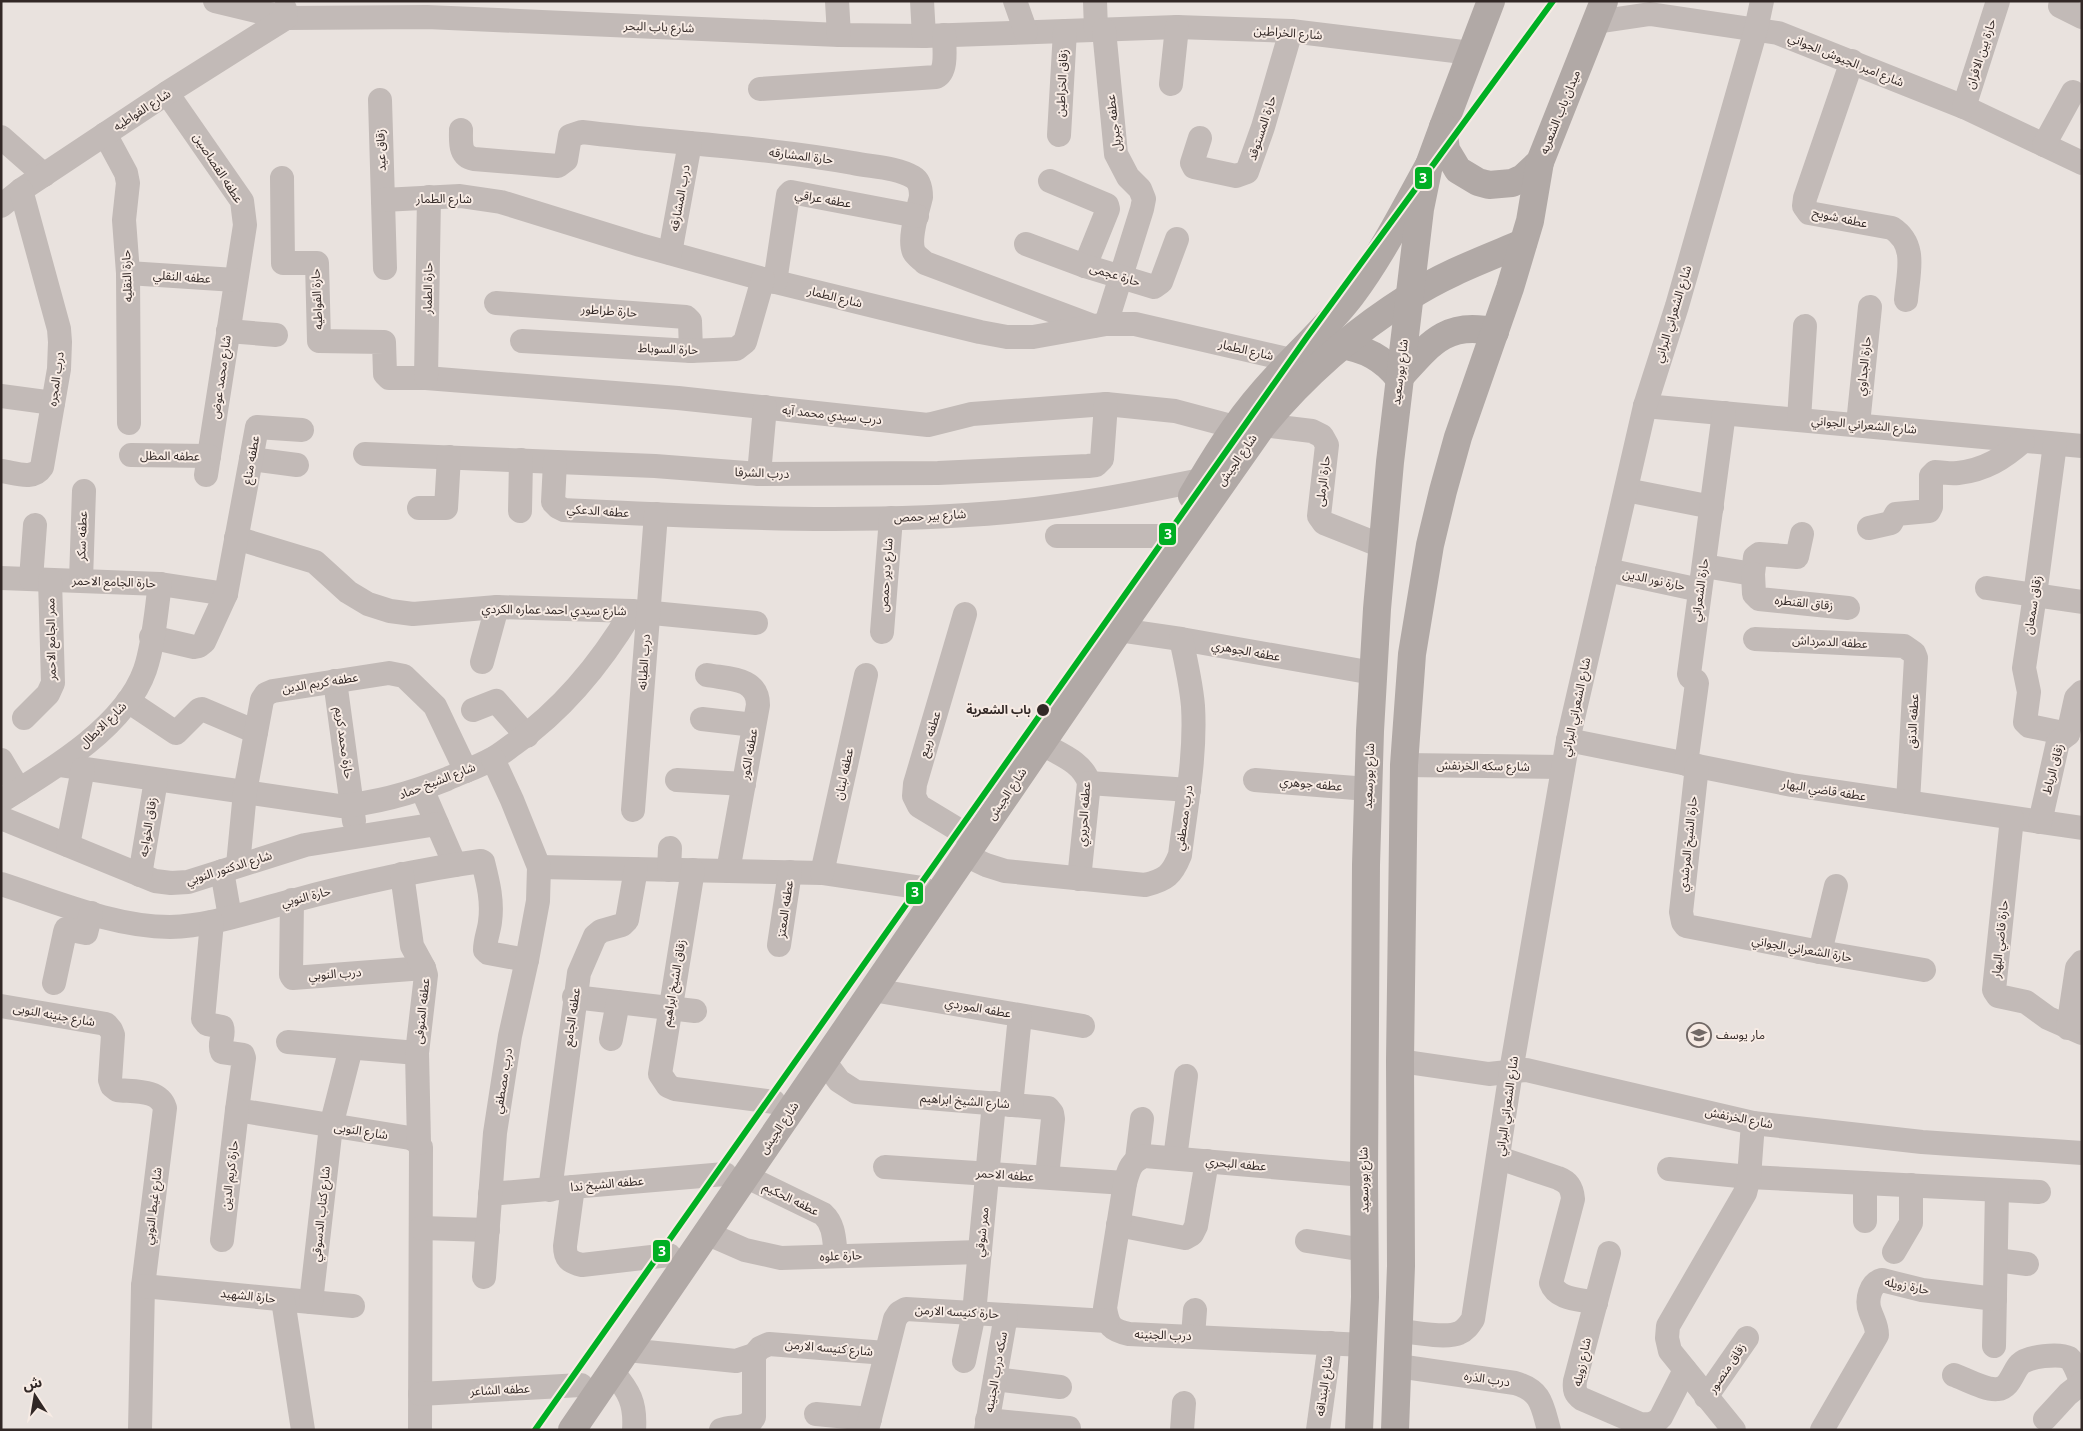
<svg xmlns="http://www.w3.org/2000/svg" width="2083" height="1431" font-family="'Open Sans','Noto Sans Arabic',sans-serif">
<rect width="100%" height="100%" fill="#e9e2de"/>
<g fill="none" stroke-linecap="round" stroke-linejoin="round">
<g stroke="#c2bab7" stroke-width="24">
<polyline points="215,1 286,18 427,17 839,35 924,36 1177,27 1291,31 1471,53"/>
<polyline points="837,1 839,35"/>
<polyline points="922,1 924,36"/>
<polyline points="1015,1 1026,32"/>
<polyline points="1095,1 1096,30"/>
<polyline points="2060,6 2082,17"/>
<polyline points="1596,22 1650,14 1778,33 1964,107 2082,163"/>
<polyline points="1104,30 1116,154 1128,177 1140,189 1144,199 1142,209 1106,324"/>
<path d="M1852,61L1805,198L1804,206L1809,213L1892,228C1918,245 1908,273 1906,300"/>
<polyline points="1171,84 1177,27"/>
<path d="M760,89L936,77C948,71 944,47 944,35"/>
<polyline points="167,93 242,201 245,225 206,475"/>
<polyline points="380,100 385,268"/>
<polyline points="1964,107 1998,1"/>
<path d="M461,130C461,142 459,156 474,159L558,166L566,160L570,136L582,132C672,143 764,147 853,163C872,167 896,167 913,177C920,181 921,189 921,197C918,210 908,239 914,252C916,256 921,259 925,263L1093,326"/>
<polyline points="105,134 126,173 128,183 124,220 128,273 129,423"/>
<polyline points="1059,135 1065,31"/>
<polyline points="1,137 44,175"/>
<polyline points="1200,138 1192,163 1194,167 1236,176 1247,172 1263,127 1291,31"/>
<polyline points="2044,145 2073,92"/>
<polyline points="282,178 283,263 317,263 319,341 384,342 385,374 389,378 426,378 678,398 928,425 972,414 1106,404 1175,411 1235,427"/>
<polyline points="1050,181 1107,205 1108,209 1085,266"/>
<polyline points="383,200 460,196 501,202 640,245 763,279 980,332 1007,337 1033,337 1106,324 1135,324 1291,360"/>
<polyline points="1,206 21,190 167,93 286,18 285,9"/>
<polyline points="1026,244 1085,266 1154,287 1161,282 1177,239"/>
<polyline points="670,253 690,143"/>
<polyline points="128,273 235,280"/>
<polyline points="775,282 788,195 791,192 917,216"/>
<polyline points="496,303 686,317 690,321 691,351"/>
<polyline points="228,331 276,335"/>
<polyline points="522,341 691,351 736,349 745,342 763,279"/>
<polyline points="426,378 429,197"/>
<polyline points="1,396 53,403"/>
<polyline points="1645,406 2082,446"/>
<polyline points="1799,419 1805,326"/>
<polyline points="1858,424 1870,307"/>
<polyline points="1263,425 1312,431 1322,436 1327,445 1319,516 1324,523 1382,546"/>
<polyline points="2055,444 2035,595 2024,668 2029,692 2025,722 2029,726 2068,734"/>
<polyline points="365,454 655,466 759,474 938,473 1088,466 1096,465 1102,459 1106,404"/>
<polyline points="131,455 209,456"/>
<polyline points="251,459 297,465"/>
<path d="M555,462L553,502L558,507L564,510C712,517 860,525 1007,512C1073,506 1137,493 1201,480"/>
<path d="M1,471C16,473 33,481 42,467L59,369L60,342L59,329L21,190"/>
<polyline points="759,474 765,407"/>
<polyline points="1626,490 1712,507"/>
<polyline points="419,508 446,508 449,457"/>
<polyline points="520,511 521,460"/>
<path d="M1869,528L1891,523L1896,514L1929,511L1931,507V476L1935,472C1942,472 1950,474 1958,473C1985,470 2004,458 2023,441"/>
<polyline points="1057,536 1165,536"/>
<polyline points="236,538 315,562 348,592 368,604 390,611 413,614 497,607 632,611 756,623"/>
<polyline points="1704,566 1753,574 1755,557 1759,554 1797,557 1802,534"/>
<polyline points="1607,570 1700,590"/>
<polyline points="1753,574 1754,594 1759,599 1848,608"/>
<polyline points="1,578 160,584 226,594"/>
<polyline points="31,579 35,525"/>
<polyline points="81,580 84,491"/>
<polyline points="1987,588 2082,602"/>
<polyline points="1119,630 1181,639 1373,673"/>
<polyline points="882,632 891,518"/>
<polyline points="151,637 194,647 199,646 204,642 226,594 257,427 302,430"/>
<polyline points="1755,639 1904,646 1914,653 1916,658 1908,802"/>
<polyline points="482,662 497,607"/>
<path d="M707,675C728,679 758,677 758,705L728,871"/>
<polyline points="335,681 354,821"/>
<polyline points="128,701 176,733 199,710 202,709 256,732"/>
<polyline points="473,710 496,701 527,736"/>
<polyline points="24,718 48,694 53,683 50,580"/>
<polyline points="702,719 754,725"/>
<polyline points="1568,740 1792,785 2082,828"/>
<path d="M1042,744C1059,754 1083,762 1089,783L1079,879"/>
<polyline points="1,760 19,790"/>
<polyline points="1686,764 1697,683 1696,681 1690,677 1689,674 1724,413"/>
<path d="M59,765L340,806C378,803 412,793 447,779C462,772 478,767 492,759C500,755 507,749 514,744C564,709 601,663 632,611"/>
<polyline points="1404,765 1563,767"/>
<polyline points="1697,766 1681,912 1683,922 1686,926 1820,952 1924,970"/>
<polyline points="677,780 744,784"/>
<polyline points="1255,780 1368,789"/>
<polyline points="1089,783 1189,790"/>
<polyline points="422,789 455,865"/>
<path d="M1,801C50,771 125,727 145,670C154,643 156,612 160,584"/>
<polyline points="633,810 656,514"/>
<polyline points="1,818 155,881 171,883 188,882 305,845 437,824"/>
<polyline points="2012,818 1994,990 1998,996 2026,1002 2048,1018 2082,1033"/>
<polyline points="2040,822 2058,742 2068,734 2076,698 2082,692"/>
<polyline points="962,832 919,806 914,796 915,784 965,614"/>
<polyline points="68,845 83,769"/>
<path d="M965,855L986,865L1005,871L1145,885C1166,880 1172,875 1180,855C1186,806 1196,756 1193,706C1191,683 1186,661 1181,639"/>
<polyline points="238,865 245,792 262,700 266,694 273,691 389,673 404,676 435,706 466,771"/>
<polyline points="539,867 822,873 923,888"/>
<polyline points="669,870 670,848"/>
<polyline points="693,870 660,1074 668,1086 675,1089 774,1102"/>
<polyline points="222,871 230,917"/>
<polyline points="822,873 866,675"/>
<polyline points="140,875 156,780"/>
<path d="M1,884C54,901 114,927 170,927C212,926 252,911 292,901C354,884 417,870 481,861L483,862C488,882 493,901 490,922C489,931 485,940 485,950L488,953L527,960"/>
<polyline points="292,900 291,975 293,978 424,968"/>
<path d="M212,922L203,1019L207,1024L222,1027C225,1035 218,1044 222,1052L243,1055L244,1058L237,1110L410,1138L415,1140L421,1147L420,1430"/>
<polyline points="779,945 790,872"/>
<polyline points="1820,952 1836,886"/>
<polyline points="54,983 65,932 66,929 86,933 91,913"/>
<polyline points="873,990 1083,1026"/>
<polyline points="574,997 695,1011"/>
<path d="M1,1006L106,1024L111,1030L113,1035L110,1080L112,1086L117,1090C134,1092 159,1089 165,1108L143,1286L140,1430"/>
<polyline points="2068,1028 2077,968 2082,962"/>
<polyline points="611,1039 618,1002"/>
<polyline points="288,1042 417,1053 426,975 424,968 412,946 402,874"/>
<polyline points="417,1053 419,1143"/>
<polyline points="824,1061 839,1081 856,1092 1048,1108 1052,1113 1053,1119 1047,1177"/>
<polyline points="1400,1061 1489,1074 1526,1070 1753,1123 1922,1142 2082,1153"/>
<polyline points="1011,1105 1020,1016"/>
<polyline points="1175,1158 1186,1076"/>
<path d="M1499,1158L1558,1178C1568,1182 1572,1187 1573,1199L1551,1283C1557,1300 1580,1299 1596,1303"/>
<polyline points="1137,1159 1142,1119"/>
<polyline points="885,1167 1125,1183"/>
<polyline points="1669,1169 1749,1177 2039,1192"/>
<path d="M745,1176L823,1214C835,1225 834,1241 836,1256"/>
<path d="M573,1187L565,1246C565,1258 569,1262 582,1265L669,1255"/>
<polyline points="550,1190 579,973 595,936 601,931 622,925 627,920 636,869"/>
<polyline points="490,1194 725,1174"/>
<polyline points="1865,1221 1865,1183"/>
<polyline points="1118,1225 1185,1238 1192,1234 1196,1226 1207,1161"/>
<polyline points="421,1228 488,1230"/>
<polyline points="706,1233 745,1250 781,1258 980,1252"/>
<polyline points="222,1240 237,1110"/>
<polyline points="1307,1241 1365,1250"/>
<polyline points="1894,1252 1911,1223 1911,1185"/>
<path d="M1609,1253L1575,1381C1574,1390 1575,1394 1582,1399L1640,1424C1650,1425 1655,1424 1661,1417L1685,1370"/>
<polyline points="1996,1260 2027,1264"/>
<polyline points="484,1277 495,1133 510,1036 527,960 538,901 539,867 512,800 493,759"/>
<polyline points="143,1286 353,1306"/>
<polyline points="283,1300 303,1430"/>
<polyline points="311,1302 331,1126 351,1048"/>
<path d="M1400,1331C1414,1332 1446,1339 1459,1333C1466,1330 1469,1325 1473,1319L1511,1071L1568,740L1645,406L1677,306L1756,29L1762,1"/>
<polyline points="1193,1336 1195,1310"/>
<path d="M1364,1345L1129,1334C1111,1330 1108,1326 1105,1308L1125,1183C1129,1169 1131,1161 1145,1156L1364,1175"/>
<polyline points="1994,1346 1997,1190"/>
<polyline points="627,1350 736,1361 754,1355 760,1348 769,1344 886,1353"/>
<polyline points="964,1361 974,1313 994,1103"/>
<path d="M1398,1366L1515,1383C1542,1391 1542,1405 1549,1430"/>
<path d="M612,1371C629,1391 636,1403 634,1430"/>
<path d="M1954,1375C1965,1379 1987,1391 1998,1389C2010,1388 2013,1371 2020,1364C2028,1356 2059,1353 2069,1358C2075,1363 2078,1375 2082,1382"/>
<polyline points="995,1379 1060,1387"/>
<polyline points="420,1394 581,1385"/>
<polyline points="1706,1397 1747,1338"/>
<polyline points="816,1414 870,1419"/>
<polyline points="2045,1419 2068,1394 2082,1383"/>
<polyline points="987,1420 1069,1428"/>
<path d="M721,1430C734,1425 746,1431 754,1417V1355"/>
<polyline points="867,1430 895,1319 899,1313 906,1309 1107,1321"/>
<polyline points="986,1430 1006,1315"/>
<polyline points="1182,1430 1184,1403"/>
<polyline points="1318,1430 1330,1343"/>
<polyline points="1734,1430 1670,1351 1667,1338 1668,1326 1745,1193 1749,1177 1753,1123"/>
<path d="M1822,1430L1877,1335C1877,1325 1873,1320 1870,1311C1866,1300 1870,1283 1882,1280L1922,1290L1995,1299"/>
</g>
<g stroke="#b1a9a6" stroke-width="28">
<polyline points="1491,1 1443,127 1446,150 1458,170 1478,182 1489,185 1512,183 1523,178 1540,162 1604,1"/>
<path d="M1340,345C1366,349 1383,358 1399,378C1429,345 1446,320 1495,332"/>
<path d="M1192,496C1213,460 1235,424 1263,392C1291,359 1324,331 1351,296C1381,256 1404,210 1429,165"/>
<path d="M572,1430L1119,630L1263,425C1306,373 1352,333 1409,297C1444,274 1485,259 1523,243"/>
<polyline points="1359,1430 1365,1297 1364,1175 1366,865 1370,731 1377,609 1390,462 1420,209 1429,165 1443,127"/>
<polyline points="1395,1430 1401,1266 1400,1061 1404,765 1412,654 1430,545 1443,491 1458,437 1510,288 1530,221 1540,162"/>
</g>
<defs>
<polyline id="metro-1" points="535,1430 1307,337 1553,1"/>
</defs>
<use href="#metro-1" stroke="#f7ebe4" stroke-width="10"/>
<use href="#metro-1" stroke="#00af23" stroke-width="6"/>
</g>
<defs>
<symbol id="school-ring" viewBox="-11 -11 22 22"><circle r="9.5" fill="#f7ebe4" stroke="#726966" stroke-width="1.5"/><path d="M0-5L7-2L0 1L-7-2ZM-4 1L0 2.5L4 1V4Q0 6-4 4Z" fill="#726966"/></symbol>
</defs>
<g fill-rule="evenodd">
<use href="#school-ring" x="1685" y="1021" width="28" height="28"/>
</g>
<circle fill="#322826" stroke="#f7ebe4" stroke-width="2" cx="1043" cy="710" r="7"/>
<g text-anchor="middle" stroke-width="4" stroke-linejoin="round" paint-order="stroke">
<g font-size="12" fill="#322826" stroke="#f7ebe4">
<text transform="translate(659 27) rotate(2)" y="4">شارع باب البحر</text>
<text transform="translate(1288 33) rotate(4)" y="4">شارع الخراطين</text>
<text transform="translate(1981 54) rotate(-72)" y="4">حارة بين الافران</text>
<text transform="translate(1846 60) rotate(22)" y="4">شارع امير الجيوش الجواني</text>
<text transform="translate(1062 83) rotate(-87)" y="4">زقاق الخراطين</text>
<text transform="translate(142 110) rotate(-33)" y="4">شارع الفواطيه</text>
<text transform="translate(1560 112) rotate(-68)" y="4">ميدان باب الشعريه</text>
<text transform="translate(1114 123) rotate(-97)" y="4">عطفه جبريل</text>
<text transform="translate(1262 128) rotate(-72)" y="4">حارة المستوقد</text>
<text transform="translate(381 150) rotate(-92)" y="4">زقاق عيد</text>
<text transform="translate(801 156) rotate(7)" y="4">حارة المشارقه</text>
<text transform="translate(218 168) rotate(57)" y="4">عطفه القصاصين</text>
<text transform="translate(680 198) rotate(-80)" y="4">درب المشارقه</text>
<text x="444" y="203">شارع الطمار</text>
<text transform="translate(823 199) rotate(10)" y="4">عطفه عراقي</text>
<text transform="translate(1840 218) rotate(12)" y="4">عطفه شويح</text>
<text transform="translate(1115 275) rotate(17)" y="4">حارة عجمى</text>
<text transform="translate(127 276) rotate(-92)" y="4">حارة النقليه</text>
<text transform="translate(182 277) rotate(4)" y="4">عطفه النقلي</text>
<text transform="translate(428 288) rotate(-89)" y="4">حارة الطمار</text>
<text transform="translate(835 297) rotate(14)" y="4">شارع الطمار</text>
<text transform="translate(317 299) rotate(-93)" y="4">حارة الفواطيه</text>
<text transform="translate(609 311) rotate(4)" y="4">حارة طراطور</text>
<text transform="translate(1673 314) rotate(-73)" y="4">شارع الشعراني البراني</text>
<text transform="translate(668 349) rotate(2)" y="4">حارة السوباط</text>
<text transform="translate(1246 350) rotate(13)" y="4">شارع الطمار</text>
<text transform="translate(1864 366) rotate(-84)" y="4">حارة الجداوي</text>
<text transform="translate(1400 372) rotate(-83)" y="4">شارع بورسعيد</text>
<text transform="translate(221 377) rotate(-82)" y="4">شارع محمد عوض</text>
<text transform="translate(56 379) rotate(-82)" y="4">درب المجره</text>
<text transform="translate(832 415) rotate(6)" y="4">درب سيدي محمد آيه</text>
<text transform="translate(1864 425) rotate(5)" y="4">شارع الشعراني الجواني</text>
<text transform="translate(170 456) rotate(1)" y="4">عطفه المظل</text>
<text transform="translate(251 460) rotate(-80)" y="4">عطفه مناع</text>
<text transform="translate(1237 460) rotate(-55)" y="4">شارع الجيش</text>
<text transform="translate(762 473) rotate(2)" y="4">درب الشرفا</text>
<text transform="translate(1323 481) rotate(-83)" y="4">حارة الرملى</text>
<text transform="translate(598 511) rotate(4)" y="4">عطفه الدعكي</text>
<text transform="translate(930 516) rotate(-3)" y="4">شارع بير حمص</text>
<text transform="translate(82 536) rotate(-88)" y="4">عطفه سكر</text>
<text transform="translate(886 575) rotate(-86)" y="4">شارع دير حمص</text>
<text transform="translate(1654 580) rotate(12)" y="4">حارة نور الدين</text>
<text transform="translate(114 582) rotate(2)" y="4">حارة الجامع الاحمر</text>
<text transform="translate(1700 590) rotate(-82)" y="4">حارة الشعراني</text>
<text transform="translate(1804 603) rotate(6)" y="4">زقاق القنطره</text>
<text transform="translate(2033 605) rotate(-81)" y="4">زقاق سمعان</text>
<text transform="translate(554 610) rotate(1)" y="4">شارع سيدي احمد عماره الكردي</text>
<text transform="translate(51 639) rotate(-91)" y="4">ممر الجامع الاحمر</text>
<text transform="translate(1830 642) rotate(3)" y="4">عطفه الدمرداش</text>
<text transform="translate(1246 651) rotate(10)" y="4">عطفه الجوهري</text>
<text transform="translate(644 662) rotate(-86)" y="4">درب الطبانه</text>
<text transform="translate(320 683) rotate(-9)" y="4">عطفه كريم الدين</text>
<text transform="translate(1576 707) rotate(-78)" y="4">شارع الشعراني البراني</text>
<text transform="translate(1913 721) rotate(-87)" y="4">عطفه الدنق</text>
<text transform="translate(103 725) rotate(-44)" y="4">شارع الابطال</text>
<text transform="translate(930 734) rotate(-73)" y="4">عطفه ربيع</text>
<text transform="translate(344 743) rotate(82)" y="4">حارة محمد كريم</text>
<text transform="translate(749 754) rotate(-80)" y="4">عطفه الكور</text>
<text transform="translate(1483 766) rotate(1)" y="4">شارع سكه الخرنفش</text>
<text transform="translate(2053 769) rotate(-75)" y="4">زقاق الرباط</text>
<text transform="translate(844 774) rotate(-78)" y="4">عطفه لبنان</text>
<text transform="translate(1369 776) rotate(-88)" y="4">شارع بورسعيد</text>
<text transform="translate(437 781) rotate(-21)" y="4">شارع الشيخ حماد</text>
<text transform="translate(1311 784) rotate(5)" y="4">عطفه جوهري</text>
<text transform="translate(1824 790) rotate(9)" y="4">عطفه قاضي البهار</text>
<text transform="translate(1007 794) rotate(-56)" y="4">شارع الجيش</text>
<text transform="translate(1084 814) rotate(-86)" y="4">عطفه الحريري</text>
<text transform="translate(1184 818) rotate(-82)" y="4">درب مصطفي</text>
<text transform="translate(148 827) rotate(-81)" y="4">زقاق الخواجه</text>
<text transform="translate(1688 844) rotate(-84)" y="4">حارة الشيخ المرشدي</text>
<text transform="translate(229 868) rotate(-17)" y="4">شارع الدكتور النوبي</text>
<text transform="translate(306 897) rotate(-14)" y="4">حارة النوبي</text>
<text transform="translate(785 909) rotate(-82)" y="4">عطفه المعتز</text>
<text transform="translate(2000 939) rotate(-84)" y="4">حارة قاضي البهار</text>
<text transform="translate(1802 949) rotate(10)" y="4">حارة الشعراني الجواني</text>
<text transform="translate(335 974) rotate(-4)" y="4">درب النوبي</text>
<text transform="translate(674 983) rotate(-80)" y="4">زقاق الشيخ ابراهيم</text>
<text transform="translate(978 1008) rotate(10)" y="4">عطفه الموردي</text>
<text transform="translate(422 1011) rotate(-84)" y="4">عطفه المنوفى</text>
<text transform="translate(54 1015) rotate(10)" y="4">شارع جنينه النوبى</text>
<text transform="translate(572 1017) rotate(-82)" y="4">عطفه الجامع</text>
<text transform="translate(503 1081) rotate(-81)" y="4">درب مصطفي</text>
<text transform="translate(965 1101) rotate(4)" y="4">شارع الشيخ ابراهيم</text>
<text transform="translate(1507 1106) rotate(-82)" y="4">شارع الشعراني البراني</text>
<text transform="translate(1739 1118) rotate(11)" y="4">شارع الخرنفش</text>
<text transform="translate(779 1128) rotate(-56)" y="4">شارع الجيش</text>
<text transform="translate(361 1131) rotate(9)" y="4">شارع النوبى</text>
<text transform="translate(1236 1164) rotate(5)" y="4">عطفه البحري</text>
<text transform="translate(230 1175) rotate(-83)" y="4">حارة كريم الدين</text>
<text transform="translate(1005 1175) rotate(4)" y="4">عطفه الاحمر</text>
<text transform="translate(1364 1180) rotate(-91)" y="4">شارع بورسعيد</text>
<text transform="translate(607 1184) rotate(-5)" y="4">عطفه الشيخ ندا</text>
<text transform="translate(791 1199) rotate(26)" y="4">عطفه الحكيم</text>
<text transform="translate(153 1206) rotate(-83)" y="4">شارع غيط النوبي</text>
<text transform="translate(321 1214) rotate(-84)" y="4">شارع كتاب الدسوقي</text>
<text transform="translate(982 1232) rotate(-84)" y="4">ممر شوقي</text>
<text transform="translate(841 1256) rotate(-2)" y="4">حارة علوه</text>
<text transform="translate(1907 1286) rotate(11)" y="4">حارة زويله</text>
<text transform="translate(248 1296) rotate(6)" y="4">حارة الشهيد</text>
<text transform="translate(957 1312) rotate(3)" y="4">حارة كنيسه الارمن</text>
<text transform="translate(1163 1335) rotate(2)" y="4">درب الجنينه</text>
<text transform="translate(829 1348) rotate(5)" y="4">شارع كنيسه الارمن</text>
<text transform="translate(1582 1362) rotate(-78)" y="4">شارع زويله</text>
<text transform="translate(1727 1368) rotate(-56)" y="4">زقاق منصور</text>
<text transform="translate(996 1372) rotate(-80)" y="4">سكه درب الجنينه</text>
<text transform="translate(1487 1379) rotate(8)" y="4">درب الذره</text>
<text transform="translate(1324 1386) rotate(-82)" y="4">شارع البنداقه</text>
<text transform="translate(500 1390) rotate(-3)" y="4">عطفه الشاعر</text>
</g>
<g font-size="12" font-weight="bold" fill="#322826" stroke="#f7ebe4" text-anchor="end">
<text x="1031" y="714">باب الشعرية</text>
</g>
<g font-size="12" fill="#322826" stroke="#f7ebe4" text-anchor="start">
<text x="1716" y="1039">مار يوسف</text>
</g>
</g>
<g stroke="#f7ebe4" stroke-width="2">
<rect x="1414" y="166" width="19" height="24" rx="5" fill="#00af23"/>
<rect x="1158" y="522" width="19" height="24" rx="5" fill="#00af23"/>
<rect x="905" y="881" width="19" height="24" rx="5" fill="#00af23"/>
<rect x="652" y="1239" width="19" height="24" rx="5" fill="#00af23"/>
</g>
<g font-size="14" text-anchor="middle" font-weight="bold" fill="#fff">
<text x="1423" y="183">3</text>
<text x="1168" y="539">3</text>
<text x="915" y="897">3</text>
<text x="662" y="1256">3</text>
</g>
<rect width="2083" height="1431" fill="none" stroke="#322826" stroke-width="5"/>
<g transform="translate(35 1396) rotate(348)" stroke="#f7ebe4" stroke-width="4" paint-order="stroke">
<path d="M0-4L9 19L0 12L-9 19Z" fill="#322826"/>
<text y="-8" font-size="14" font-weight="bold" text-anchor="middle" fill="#322826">ش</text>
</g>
</svg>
